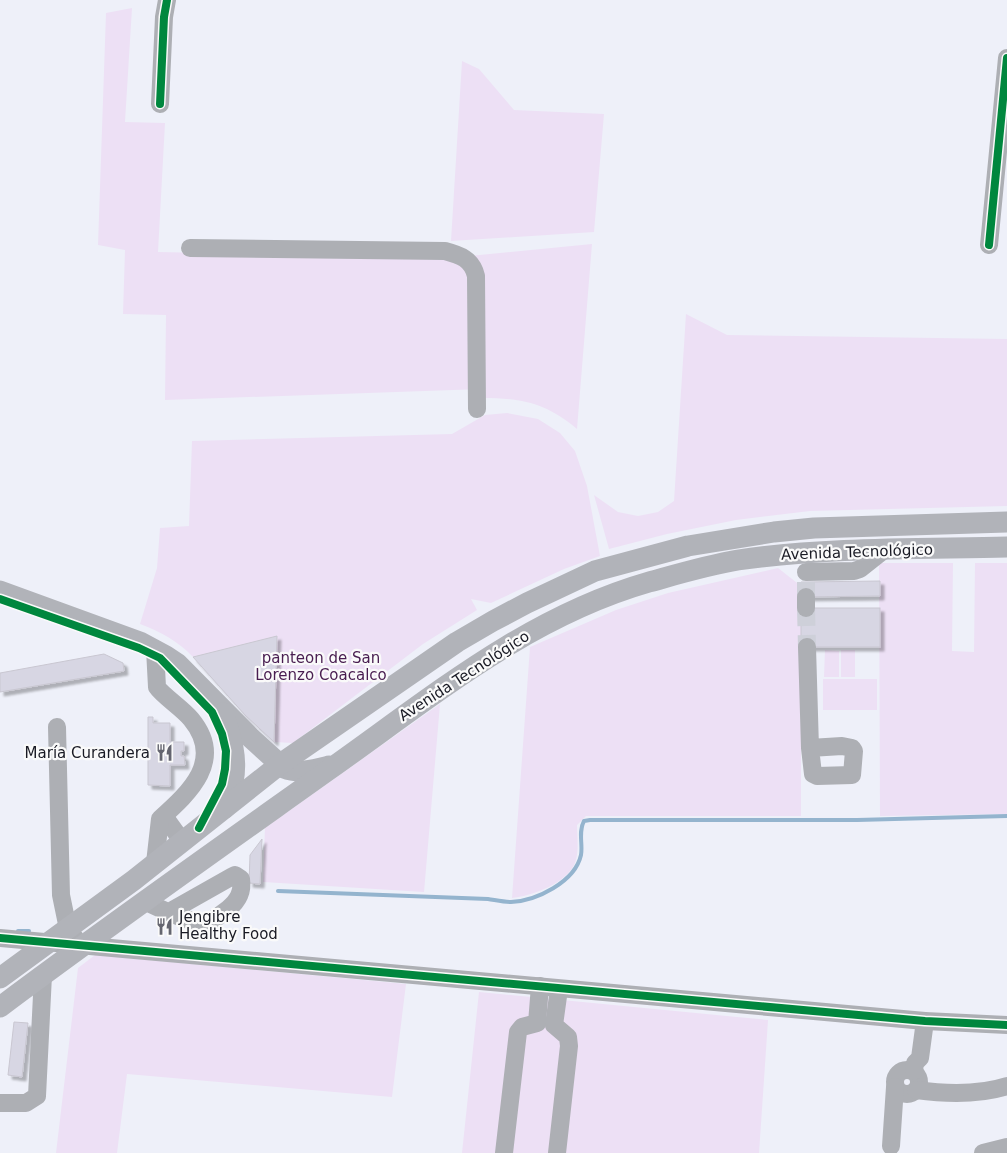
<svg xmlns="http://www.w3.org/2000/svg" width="1007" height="1153" font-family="'DejaVu Sans',sans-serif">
<defs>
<filter id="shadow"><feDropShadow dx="4" dy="4" stdDeviation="1" flood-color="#0004"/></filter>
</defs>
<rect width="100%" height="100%" fill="#eef0f9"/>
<g fill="#ede0f5">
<path d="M132,8L125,122L165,123L158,252L449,258L592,244L577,429C546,403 522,398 482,398V389L165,400L166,315L123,314L125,250L98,245L106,13Z"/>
<polygon points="462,61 479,69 514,110 604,114 594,232 451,241"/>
<polygon points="686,314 727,335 1007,339 1007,506 810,511 736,520 667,534 609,549 594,495 618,512 638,516 658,512 674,501"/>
<path d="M507,413L538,419L560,433L575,451L587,486L600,556L564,569L491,603L471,599L477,610L423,644L293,743L274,742L277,636L193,657C178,641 161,632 140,624L157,568L160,528L189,526L192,441L452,434L485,415Z"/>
<polygon points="879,563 953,563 952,651 974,652 975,563 1007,563 1007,814 880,816"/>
<path d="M778,568L801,586V816H586L577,825C577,838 580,855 573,867C562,885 531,896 512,898L530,647L616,610L668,593Z"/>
<polygon points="825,650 839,651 839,677 824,677"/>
<rect x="841" y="650" width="14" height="27"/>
<rect x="823" y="679" width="54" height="31"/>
<polygon points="440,704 424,892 263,882 265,828"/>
<polygon points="95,955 406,984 392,1097 127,1074 117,1153 56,1153 78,968"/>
<polygon points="479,992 768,1020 759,1153 462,1153"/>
</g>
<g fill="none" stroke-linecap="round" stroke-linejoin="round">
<g stroke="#94b4ce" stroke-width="4">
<path d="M278,891L488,899C495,900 503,902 511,902C536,901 575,882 581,855C583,844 578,832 584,821L590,820H857L1007,816"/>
<polyline points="18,931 29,931"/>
</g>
</g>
<g fill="#d7d6e3" stroke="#c9c7d1" filter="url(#shadow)">
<polygon points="880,581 880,596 801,597 801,582"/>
<rect x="801" y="608" width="79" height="39"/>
<polygon points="277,636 274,742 245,715 193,657"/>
<polygon points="104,654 123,663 124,671 0,692 0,673"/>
<polygon points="148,717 153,717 153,723 170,723 170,742 184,742 184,751 181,751 181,756 184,756 185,765 170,765 170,786 148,785"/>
<polygon points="262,839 260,884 249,883 250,855"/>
<polygon points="14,1022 28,1023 22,1077 8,1075"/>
</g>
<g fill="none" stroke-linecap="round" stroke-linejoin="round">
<g stroke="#ced0d9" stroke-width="18" stroke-dasharray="18 9" stroke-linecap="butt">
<polyline points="806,582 806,597"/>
<polyline points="806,608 807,647"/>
</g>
<g stroke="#adafb4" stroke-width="18">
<polyline points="160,104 164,17 167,0"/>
<polyline points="989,245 1007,58"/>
<path d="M190,248L445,251C460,255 472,259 476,276L477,409"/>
<polyline points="806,572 854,571 860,569 884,550"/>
<polyline points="806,597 806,608"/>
<polyline points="807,647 810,748 813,774 817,776 852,775 854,751 852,748 842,746 810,748"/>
<polyline points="57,727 61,895 68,929 75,938"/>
<polyline points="164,816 182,841"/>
<path d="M155,863L160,819C190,792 225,760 191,719C183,709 162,695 157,687L155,649"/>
<path d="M144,901C160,908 191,925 208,922C215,920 222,913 228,909C238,901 243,892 241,879L235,875L231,877L169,912"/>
<polyline points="0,938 925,1021 1007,1025"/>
<circle cx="907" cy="1082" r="12"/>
<polyline points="914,1071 915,1063 920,1058 925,1021"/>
<path d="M916,1090C946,1094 979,1095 1007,1086"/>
<polyline points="0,1103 26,1103 37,1096 43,975"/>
<polyline points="891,1146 895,1087"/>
<polyline points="504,1153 518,1032 522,1027 537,1023 540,986"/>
<polyline points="557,1153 569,1046 568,1037 554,1025 559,989"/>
<polyline points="983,1153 1007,1147"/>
</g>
<g stroke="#b1b3b9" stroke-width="21">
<path d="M0,591L140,642L166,656L178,664L251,738L284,768C299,774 313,770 329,766"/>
<path d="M223,713C231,735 238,759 233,782C231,791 227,800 225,808"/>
<polyline points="0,978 134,880 279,765 457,642 493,621 527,603 595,571 688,546 774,532 814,528 1007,522"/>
<path d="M0,1007C108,926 219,848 330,769C432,697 527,617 649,582C678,574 708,565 738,560C827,547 918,549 1007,547"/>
</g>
<defs>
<g id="cycleway">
<polyline points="160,104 164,17 167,0"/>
<polyline points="989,245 1007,58"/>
<polyline points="0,599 139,648 160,658 212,712 222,734 226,751 225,769 222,784 199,828"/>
<polyline points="0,938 925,1021 1007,1025"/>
</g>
</defs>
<use href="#cycleway" stroke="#fafafa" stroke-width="11"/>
<use href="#cycleway" stroke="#00873e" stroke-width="8"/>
</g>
<defs>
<symbol id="restaurant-bare" viewBox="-9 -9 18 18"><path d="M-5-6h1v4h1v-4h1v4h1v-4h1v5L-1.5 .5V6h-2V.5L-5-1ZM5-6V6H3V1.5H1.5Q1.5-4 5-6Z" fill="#64656f" stroke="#fafafa" stroke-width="2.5" paint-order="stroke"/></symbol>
</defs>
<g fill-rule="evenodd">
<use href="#restaurant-bare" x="152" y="740" width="25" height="25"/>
<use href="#restaurant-bare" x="152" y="914" width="25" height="25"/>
</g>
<g text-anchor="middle" stroke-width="4.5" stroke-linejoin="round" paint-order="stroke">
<g font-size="15" fill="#191a24" stroke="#fafafa">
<text transform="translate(857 552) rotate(-2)" y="5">Avenida Tecnológico</text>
<text transform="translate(464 676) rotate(-33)" y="5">Avenida Tecnológico</text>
</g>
<g font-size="15" fill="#481d50" stroke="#fafafa">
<text x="321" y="663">panteon de San<tspan x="321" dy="17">Lorenzo Coacalco</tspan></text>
</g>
<g font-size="15" fill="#191a24" stroke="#fafafa" text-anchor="end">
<text x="150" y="758">María Curandera</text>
<text x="179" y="922" text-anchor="start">Jengibre<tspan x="179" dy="17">Healthy Food</tspan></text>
</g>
</g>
</svg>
